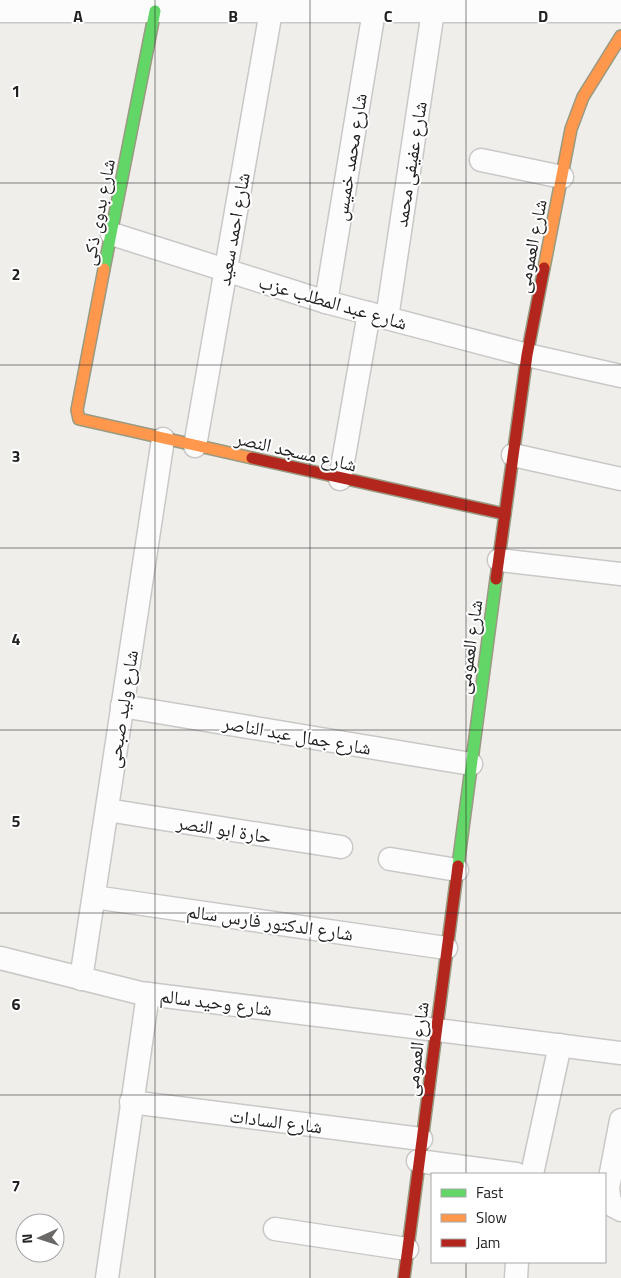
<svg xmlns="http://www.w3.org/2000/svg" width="621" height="1278" font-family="'Titillium Web','Noto Naskh Arabic',sans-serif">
<rect width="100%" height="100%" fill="#f0eeeb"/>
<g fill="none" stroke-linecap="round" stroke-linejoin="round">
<defs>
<g id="street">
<polyline points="0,11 621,11"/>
<polyline points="481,160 562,177"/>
<polyline points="112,234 326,302 527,355 621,376"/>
<polyline points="326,302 374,11"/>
<polyline points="387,318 433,11"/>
<polyline points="195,446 271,11"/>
<polyline points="513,455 621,479"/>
<polyline points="340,479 369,313"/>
<polyline points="499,560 621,574"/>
<polyline points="122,706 471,764"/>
<polyline points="107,810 341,847"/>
<polyline points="390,859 457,870"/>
<polyline points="94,897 446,948"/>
<polyline points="0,958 140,993 621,1053"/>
<polyline points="81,979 163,439"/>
<polyline points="131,1102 421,1139"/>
<polyline points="621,1120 608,1188 610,1204 621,1210"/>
<polyline points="418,1161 516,1174"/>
<polyline points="532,1174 560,1045"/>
<polyline points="275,1229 407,1249"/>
<polyline points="107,1278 148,994"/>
<polyline points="516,1278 517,1262"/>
</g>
<g id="fast">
<polyline points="104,269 155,11"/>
<polyline points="458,866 496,579"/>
</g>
<g id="slow">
<polyline points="544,268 571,129 583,97 621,36"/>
<polyline points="104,269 77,410 79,419 252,458"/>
</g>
<g id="jam">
<polyline points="252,458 505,514"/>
<polyline points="496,579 527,355 544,268"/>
<polyline points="404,1278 458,866"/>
</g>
</defs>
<use href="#street" stroke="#c9c8c7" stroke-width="25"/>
<use href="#fast" stroke="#999a82" stroke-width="14"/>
<use href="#slow" stroke="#999a82" stroke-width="14"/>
<use href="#jam" stroke="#999a82" stroke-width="14"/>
<use href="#street" stroke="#fdfcfc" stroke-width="22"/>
<use href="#fast" stroke="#63d668" stroke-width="11"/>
<use href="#slow" stroke="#ff974d" stroke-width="11"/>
<use href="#jam" stroke="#b3261e" stroke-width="11"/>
</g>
<path fill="none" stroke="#222" stroke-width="1" stroke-opacity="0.55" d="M155,0V1278M310,0V1278M466,0V1174M0,183H621M0,365H621M0,548H621M0,730H621M0,913H621M0,1095H621M466,1262V1278"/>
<g text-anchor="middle" stroke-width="4" stroke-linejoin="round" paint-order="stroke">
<g font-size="19" fill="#222" stroke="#fff">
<text transform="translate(350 157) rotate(-81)" y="7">شارع محمد خميس</text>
<text transform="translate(410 164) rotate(-81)" y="7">شارع عفيفى محمد</text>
<text transform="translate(98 212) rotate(-79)" y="7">شارع بدوى ذكى</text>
<text transform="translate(233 229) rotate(-80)" y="7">شارع احمد سعيد</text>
<text transform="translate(531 246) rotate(-79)" y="7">شارع العمومى</text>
<text transform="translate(333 302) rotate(16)" y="7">شارع عبد المطلب عزب</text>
<text transform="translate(296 451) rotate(13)" y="7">شارع مسجد النصر</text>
<text transform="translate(469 647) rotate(-82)" y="7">شارع العمومى</text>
<text transform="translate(122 709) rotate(-81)" y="7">شارع وليد صبحى</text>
<text transform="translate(297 735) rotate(10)" y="7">شارع جمال عبد الناصر</text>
<text transform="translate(224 829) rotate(9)" y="7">حارة ابو النصر</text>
<text transform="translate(270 922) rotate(8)" y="7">شارع الدكتور فارس سالم</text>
<text transform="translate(216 1002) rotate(7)" y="7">شارع وحيد سالم</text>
<text transform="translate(416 1049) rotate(-83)" y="7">شارع العمومى</text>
<text transform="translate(276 1121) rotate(7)" y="7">شارع السادات</text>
</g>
</g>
<g font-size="16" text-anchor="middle" font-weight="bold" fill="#222" stroke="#fff" stroke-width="4" stroke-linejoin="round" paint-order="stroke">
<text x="78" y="22">A</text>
<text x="233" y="22">B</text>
<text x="388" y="22">C</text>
<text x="543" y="22">D</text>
<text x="16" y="97">1</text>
<text x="16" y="280">2</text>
<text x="16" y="462">3</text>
<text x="16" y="645">4</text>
<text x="16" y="827">5</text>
<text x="16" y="1010">6</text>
<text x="16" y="1192">7</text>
</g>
<rect x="431" y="1173" width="175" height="90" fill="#ffffff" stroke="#a7a7a7"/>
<rect x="441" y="1189" width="25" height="8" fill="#63d668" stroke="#a7a7a7"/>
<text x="476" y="1198" font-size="15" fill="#222222">Fast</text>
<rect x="441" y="1214" width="25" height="8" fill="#ff974d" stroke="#a7a7a7"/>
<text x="476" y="1223" font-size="15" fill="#222222">Slow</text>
<rect x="441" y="1239" width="25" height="8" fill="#b3261e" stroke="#a7a7a7"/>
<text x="476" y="1248" font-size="15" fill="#222222">Jam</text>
<g transform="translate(40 1238) rotate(267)"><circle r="24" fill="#ffffff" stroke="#a7a7a7"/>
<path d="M0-4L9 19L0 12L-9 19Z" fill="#6a6968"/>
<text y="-8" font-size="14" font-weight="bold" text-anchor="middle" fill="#222222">N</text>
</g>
</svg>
